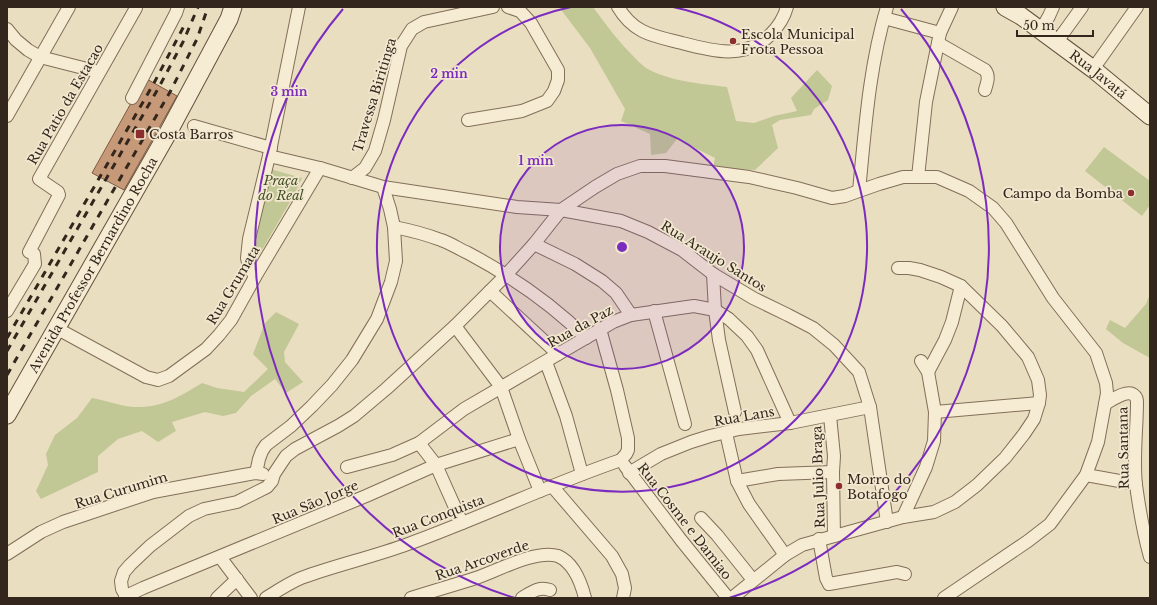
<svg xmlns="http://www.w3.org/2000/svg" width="1157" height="605" font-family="'Libre Baskerville',serif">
<rect width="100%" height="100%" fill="#eadec0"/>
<g fill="#c1c795">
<path d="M559,7H593C606,25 619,42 634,57C638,61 642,65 646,68C668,81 702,84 727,87L736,121L754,123L774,116L797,111L791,98L817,70L832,86L828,100L814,109L811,115L780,120L772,125L778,148L755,170L713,168L715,158L677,139L666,153L651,155L650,134L621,121L625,109L590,48Z"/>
<polygon points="1104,147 1150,181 1150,205 1142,216 1085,171"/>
<polygon points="270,169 302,178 294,195 259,255 254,252"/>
<polygon points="1150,294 1150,358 1123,343 1106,329 1110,320 1125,328 1146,304"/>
<path d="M276,312L299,324L284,352L285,362L303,382L286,393L275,379L251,396L236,413L223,416L205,412L172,422L176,431L158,442L142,431L118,439L98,456V472L41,499L36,491L48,465L46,454L55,435L77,418L92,398C104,400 124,407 135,407C162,408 181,396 202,383L217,388L244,392L268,369L253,354L265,323Z"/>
</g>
<polygon fill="#c69979" stroke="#7f5a41" points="145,78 177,96 124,190 92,173"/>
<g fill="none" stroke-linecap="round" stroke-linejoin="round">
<defs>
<g id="street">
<path d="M618,7C634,34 654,36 682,43C712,51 745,60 770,35C778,27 784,18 787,7"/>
<polyline points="884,18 940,33"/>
<polyline points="7,29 16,40 28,50 40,57 99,72"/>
<polyline points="1041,30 1049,16 1053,7"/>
<path d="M938,43L985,70C990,76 987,83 985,90"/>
<polyline points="1056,43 1082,7"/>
<polyline points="1093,69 1137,7"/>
<polyline points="132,98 176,13 178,7"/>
<polyline points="7,116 69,7"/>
<polyline points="468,120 522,111 547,101 554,91 558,80 558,70 531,23 520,11 508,7"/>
<polyline points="194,126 271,148"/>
<polyline points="269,156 320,168 383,187 517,207 561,210 621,221 648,232 682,250 713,274 753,298 788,315 813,328 834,345 859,372 870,407 887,522"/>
<polyline points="918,177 926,102 940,33 952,7"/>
<polyline points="352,178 365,168 375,151 384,120 401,46 412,29 424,22 493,7"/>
<path d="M859,191C865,130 869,67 887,7"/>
<path d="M394,227C409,230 425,234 441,240C450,243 459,249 468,253C511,276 552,304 586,338"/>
<polyline points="534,244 575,264 602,281 616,293 631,315"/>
<polyline points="713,274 715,310 719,340 735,412"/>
<polyline points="255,277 249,266 247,258 249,239 269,156 299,7"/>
<polyline points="490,291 558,354"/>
<polyline points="7,311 35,264 34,254 29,252 59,195 58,192 39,179 136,8"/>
<polyline points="654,311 685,424"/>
<polyline points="455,326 501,387 519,439 540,491"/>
<polyline points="56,328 146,377 158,380 169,376 206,349 219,335 231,320 255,277 320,168"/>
<polyline points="600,329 617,390 628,438 628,450 626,454 621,460"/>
<polyline points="546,362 566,416 582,474"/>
<polyline points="928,372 945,340 952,322 961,286"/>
<path d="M1105,404C1112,400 1128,388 1135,396C1136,397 1137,400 1137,402C1137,429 1133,457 1136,485C1139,507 1144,535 1150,557"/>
<polyline points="935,412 1039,403"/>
<polyline points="830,416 834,456 833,472 834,536"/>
<polyline points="726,433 737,481 749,504 785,555"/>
<polyline points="419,443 436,465 462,523"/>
<polyline points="625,466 681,540 728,598"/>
<polyline points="347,467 392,455 419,443 464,409 613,322 631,315 694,306 715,310 729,319 747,336 757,350 790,423"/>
<polyline points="256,473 259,459 262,451 266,445 291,426 312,406 332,385 352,360 377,319 391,282 396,261 394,227 390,209 383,187"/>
<polyline points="629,473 661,454 691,442 710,436 739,429 790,423 870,407"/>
<polyline points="1086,475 1136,484"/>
<polyline points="737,481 778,474 833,472"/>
<polyline points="552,486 612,556 622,574 625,588 623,598"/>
<polyline points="903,517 926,467 934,441 935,412 928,372 921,361"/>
<polyline points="701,518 717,535 753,580"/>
<polyline points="819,539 826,578 829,584 897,572 905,574"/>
<polyline points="7,554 41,532 63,522 153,492 244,475 256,473 263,474"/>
<polyline points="220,557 251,598"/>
<polyline points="126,596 122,589 121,581 124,572 130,565 150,546 189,516 204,509 237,502 267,487 272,481 274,474 286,456 295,449 338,426 354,416 386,389 455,326 506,275 534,244 561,210 595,187 617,174 640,166 665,166 749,177 797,188 832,198 845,196 859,191 879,184 903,177 937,177 969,191 993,208 1006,223 1053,298 1096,353 1106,383 1107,393 1098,442 1086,475 1050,524 1028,541 944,598"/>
<polyline points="125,598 126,596 143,588 366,496 436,465 519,439"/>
<polyline points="217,598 237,579"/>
<path d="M266,598C277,591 289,583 301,578C336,565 373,557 408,544C480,518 548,485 621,460"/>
<path d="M411,598C433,591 454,585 476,578C497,571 536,549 558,556C574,563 581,582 585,598"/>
<path d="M522,598C532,592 539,586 550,590"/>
<polyline points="732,598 785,555 802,545 903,517 934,512 955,502 977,485 1005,458 1024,434 1034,419 1039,403 1040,395 1038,380 1028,357 1002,326 961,286 941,277 920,270 909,268 898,268"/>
</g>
<g id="secondary">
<path id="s1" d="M1005,7L1021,16L1093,69L1150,116"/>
<path id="s2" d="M7,415L169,131L229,19L233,7"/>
</g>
</defs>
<use href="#street" stroke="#826f59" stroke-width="14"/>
<use href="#secondary" stroke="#64503d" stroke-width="19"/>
<use href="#street" stroke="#f6ebd3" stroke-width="12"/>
<use href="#secondary" stroke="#f6ebd3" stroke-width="17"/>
<g stroke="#33271d" stroke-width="3" stroke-dasharray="7 7" stroke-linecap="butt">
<polyline points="7,338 154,83 184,26"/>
<polyline points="7,351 159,87 183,42 198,7"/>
<polyline points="7,375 170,92 197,39 208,7"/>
</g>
</g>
<circle cx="622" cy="247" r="122" fill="#7b2cbf" fill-opacity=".12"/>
<g fill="none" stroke="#7b2cbf" stroke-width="2">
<circle cx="622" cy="247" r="122"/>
<path d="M673 7A245 245 0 1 1 571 7"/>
<path d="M515 598A367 367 0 0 1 343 9M901 9A367 367 0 0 1 729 598"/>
</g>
<g fill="#8d2e2e" stroke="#f2e8cf" stroke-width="1.5">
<circle cx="733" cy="41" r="4"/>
<rect x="135" y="129" width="10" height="10" rx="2"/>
<circle cx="1131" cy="193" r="4"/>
<circle cx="839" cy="486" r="4"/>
</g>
<g text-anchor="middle" stroke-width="3.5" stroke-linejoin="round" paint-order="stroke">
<g font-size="13" fill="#33271d" stroke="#f2e8cf" text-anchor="start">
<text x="741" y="39">Escola Municipal<tspan x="741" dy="15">Frota Pessoa</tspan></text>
<text x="149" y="139">Costa Barros</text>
<text x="1123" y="198" text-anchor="end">Campo da Bomba</text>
<text x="847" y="484">Morro do<tspan x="847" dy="15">Botafogo</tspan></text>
</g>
<g font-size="13" fill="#33271d" stroke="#f2e8cf">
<text dy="5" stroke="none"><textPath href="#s1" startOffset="115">Rua Javatá</textPath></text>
<text transform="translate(374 95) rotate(-73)" y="5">Travessa Biritinga</text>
<text transform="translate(65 104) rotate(-60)" y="5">Rua Patio da Estacao</text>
<text transform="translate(714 256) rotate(32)" y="5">Rua Araujo Santos</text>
<text dy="5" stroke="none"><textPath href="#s2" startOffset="173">Avenida Professor Bernardino Rocha</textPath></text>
<text transform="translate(233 285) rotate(-59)" y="5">Rua Grumata</text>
<text transform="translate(580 326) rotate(-29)" y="5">Rua da Paz</text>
<text transform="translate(744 416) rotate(-10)" y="5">Rua Lans</text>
<text transform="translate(1123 448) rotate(-91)" y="5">Rua Santana</text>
<text transform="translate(818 477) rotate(-92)" y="5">Rua Julio Braga</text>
<text transform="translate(121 490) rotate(-17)" y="5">Rua Curumim</text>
<text transform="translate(315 502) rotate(-23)" y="5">Rua São Jorge</text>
<text transform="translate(438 516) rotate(-21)" y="5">Rua Conquista</text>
<text transform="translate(685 521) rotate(52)" y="5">Rua Cosme e Damiao</text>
<text transform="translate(482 560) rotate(-19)" y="5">Rua Arcoverde</text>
</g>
<g font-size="13" font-style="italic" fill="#434e25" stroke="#f2e8cf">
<text x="281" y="185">Praça<tspan x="281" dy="15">do Real</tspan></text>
</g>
</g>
<circle cx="622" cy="247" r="6" fill="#7b2cbf" stroke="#f2e8cf" stroke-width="2"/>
<g font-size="12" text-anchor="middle" font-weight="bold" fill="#7b2cbf" stroke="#f2e8cf" stroke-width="3.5" stroke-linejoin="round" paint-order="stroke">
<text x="449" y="78">2 min</text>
<text x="289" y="96">3 min</text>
<text x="536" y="165">1 min</text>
</g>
<rect width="1157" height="605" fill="none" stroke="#33271d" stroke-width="16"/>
<path d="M1017 30v6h76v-6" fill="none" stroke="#33271d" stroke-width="2"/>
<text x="1023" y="30" font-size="12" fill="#33271d" stroke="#f2e8cf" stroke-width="3" paint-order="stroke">50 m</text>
</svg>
